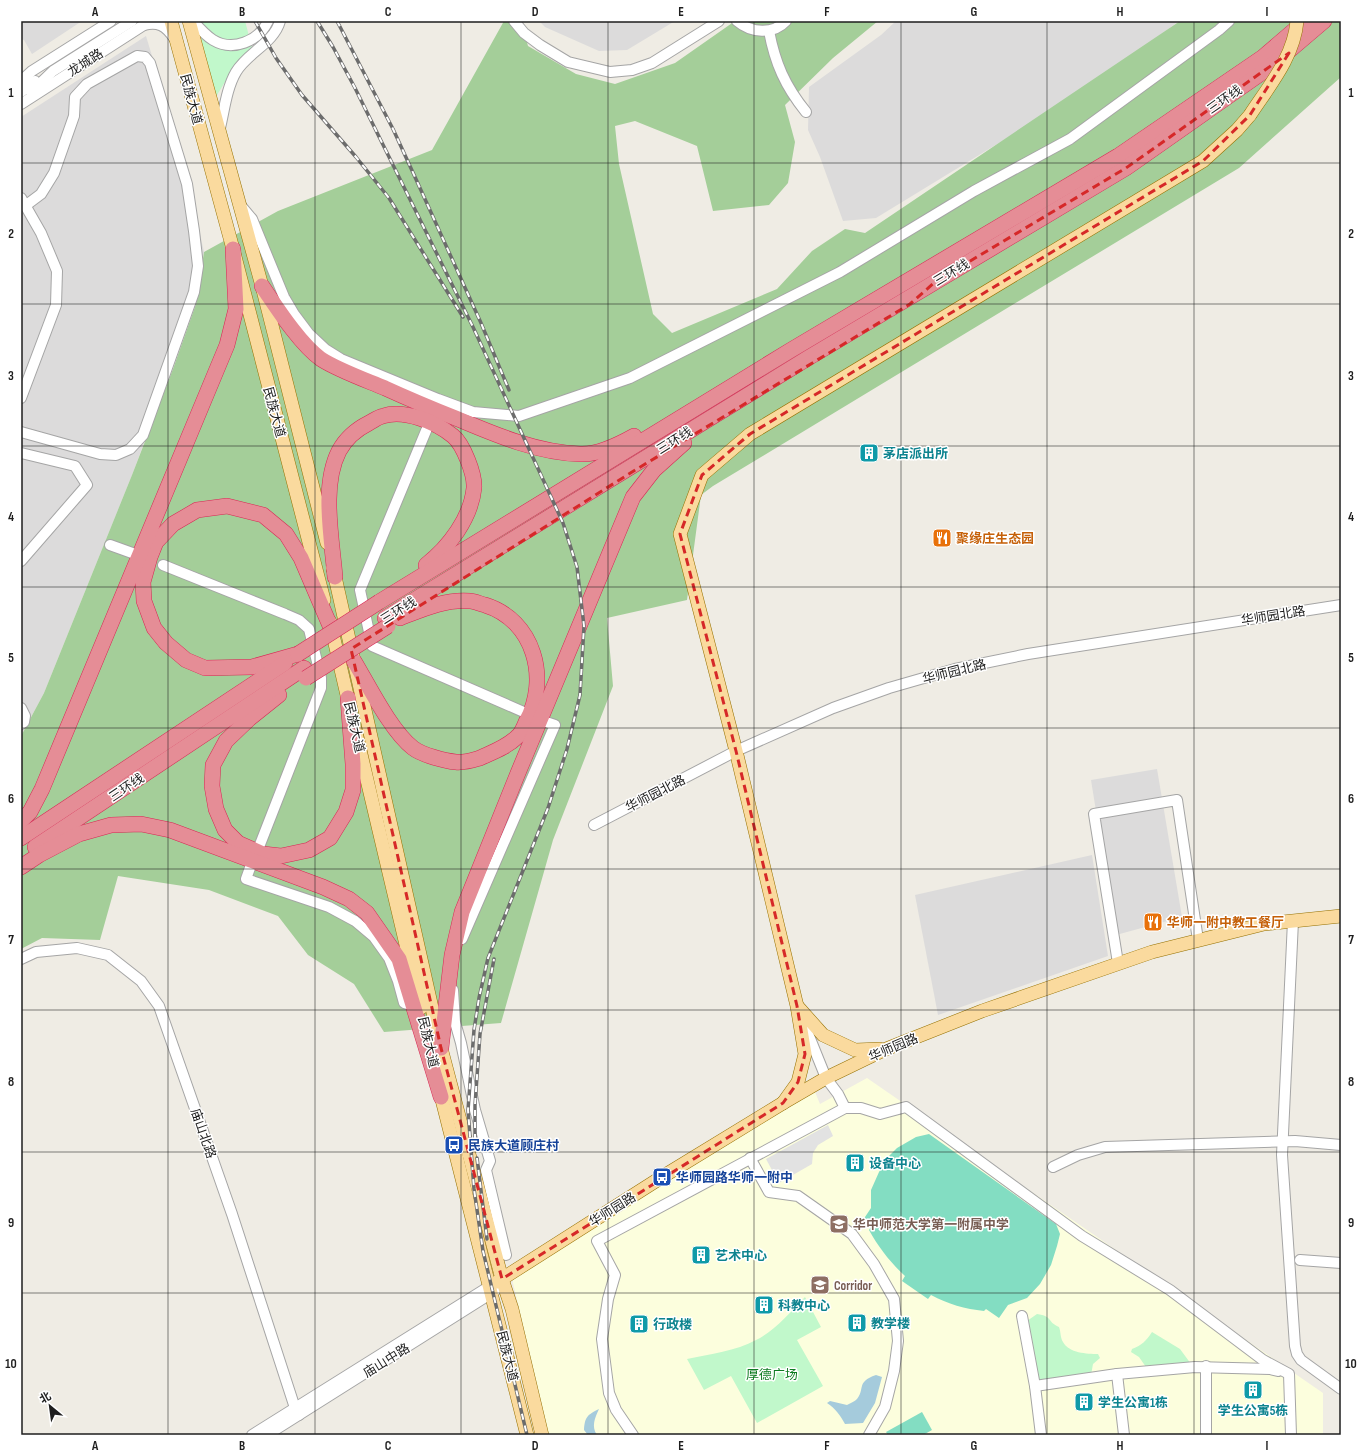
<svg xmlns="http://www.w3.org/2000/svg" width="1362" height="1456" font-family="'Sofia Sans Condensed','Noto Sans SC',sans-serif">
<rect width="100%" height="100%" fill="#efece4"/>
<g fill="#dcdbdb">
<polygon points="21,21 82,21 32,54 24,40 21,39"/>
<polygon points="539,21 675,21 627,50 599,51 545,27"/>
<polygon points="896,21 1179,21 1084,91 876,218 843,221 820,157 808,130 809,87 881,35"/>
<polygon points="146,36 183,159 204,252 196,304 132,475 44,693 21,736 21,117"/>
<polygon points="1157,769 1182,917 1116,935 1091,780"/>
<polygon points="1092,855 1108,956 938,1015 915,895"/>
</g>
<polygon fill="#fcfedd" points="867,1078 1323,1393 1323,1435 549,1435 513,1283 513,1279 686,1168 815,1092 820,1104"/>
<polygon fill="#a4ce99" points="504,21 521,21 528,46 576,74 615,84 675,63 735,21 878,21 833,58 785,105 795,142 788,183 769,205 713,211 697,146 635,121 615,126 619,164 653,314 672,333 777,289 812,251 845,229 865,233 1180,21 1341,21 1341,77 1239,168 713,486 701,495 687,600 607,618 613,686 553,840 501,1023 384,1032 354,984 308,955 278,916 209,890 118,876 100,940 42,938 21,949 21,736 44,693 132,475 173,369 196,304 204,252 278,211 432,150"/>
<g fill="#c1f8cb">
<polygon points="197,21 245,21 252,47 234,67 214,100 197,36"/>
<path d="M805,1297L821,1327L797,1340L823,1386L757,1423L731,1376L704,1390L687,1359C710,1354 736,1351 756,1340C775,1331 790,1312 805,1297Z"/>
<path d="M1037,1314C1053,1316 1047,1322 1059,1327C1061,1332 1060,1337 1063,1342C1069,1353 1087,1354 1098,1354L1100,1358L1093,1364L1091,1375L1040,1382L1037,1380L1027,1321Z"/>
<path d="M1152,1332L1180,1349L1191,1364L1146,1367L1139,1357L1131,1352L1132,1349C1142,1345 1146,1341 1152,1332Z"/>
</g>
<g fill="#83ddc2">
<path d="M929,1134L1056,1224L1060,1234L1057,1246L1051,1265L1040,1284L1027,1298L1008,1305L999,1318L986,1309L984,1311C965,1309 948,1304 931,1295L928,1299L902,1281L905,1276C890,1262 879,1248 869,1230L871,1227L863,1220L871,1208V1190L879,1172L889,1156L897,1148L916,1137Z"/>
<polygon points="922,1412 932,1430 923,1435 888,1435 886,1432"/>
</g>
<polygon fill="#e2e2e2" points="828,1125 833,1136 818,1145 813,1153 812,1164 779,1183 766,1159"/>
<g fill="#a5cbdc">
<path d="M876,1375L882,1377L875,1403L863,1423L845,1424C840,1415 836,1409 827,1403L830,1401L847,1405C850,1403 854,1402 856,1400C866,1390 855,1382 876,1375Z"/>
<path d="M599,1409C595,1418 591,1426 597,1435H588L584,1430C585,1417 587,1415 599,1409Z"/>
</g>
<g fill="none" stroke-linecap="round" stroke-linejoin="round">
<defs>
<g id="minor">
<path d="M193,21C199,28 205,35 213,40C233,52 259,41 268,21"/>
<polyline points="514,21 524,33 540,45 568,62 610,72 632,70 652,63 719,21"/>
<path d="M737,21C751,33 773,35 786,21"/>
<path d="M144,25C158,21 166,26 174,38"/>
<path d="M769,31C775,63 785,86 806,112"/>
<polyline points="21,81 32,71 111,21"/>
<polyline points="21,92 35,81"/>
<polyline points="31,92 53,71 132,21"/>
<polyline points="21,104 150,21"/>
<path d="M219,132C224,113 226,89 236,72C247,53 274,43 280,21"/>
<polyline points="21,198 41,233 57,271 56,305 21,398"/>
<polyline points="241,206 252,219 284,297 294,314 309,334 325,349 341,359 438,399 473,412 519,416 630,378 840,272 974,191 1070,139 1219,30 1229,21"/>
<polyline points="428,426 360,590 372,646 526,713"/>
<polyline points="21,432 100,454 116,455 130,449 143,435 194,292 198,266 194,231 187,184 150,63 145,57 137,56 87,84 75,97 74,116 54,173 41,194 25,206"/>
<polyline points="21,453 75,466 87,485 21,561"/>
<polyline points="110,545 135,554"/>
<polyline points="163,565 285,614 299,620 309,629 321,678 321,688 259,847"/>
<polyline points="21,708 25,716 24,722 21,724"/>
<polyline points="594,825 736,751 833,708 889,688 955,669 1028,654 1341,605"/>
<polyline points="251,865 246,879 329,907 355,921 374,937 389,958 398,981 404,1003 414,1006"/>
<polyline points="1293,921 1282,1155 1295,1346 1297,1354 1301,1360 1341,1389"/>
<polyline points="462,939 555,725 546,722"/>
<polyline points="21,959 36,952 77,948 108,955 141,981 159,1006 232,1214 295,1408 299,1415"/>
<polyline points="1118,963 1094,814 1177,800 1198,940"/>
<polyline points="453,990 455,1022 461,1043 475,1110 490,1161 486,1170 506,1255"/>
<polyline points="803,1021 826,1078 838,1094 845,1108"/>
<polyline points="750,1158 769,1192 798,1196 852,1234 874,1264 894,1299 898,1341 894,1371 885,1407 869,1435"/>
<polyline points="1053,1167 1078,1155 1105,1147 1295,1141 1341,1145"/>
<polyline points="1300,1260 1341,1263"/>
<polyline points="1022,1316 1035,1386 1041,1435"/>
<polyline points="1206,1366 1206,1435"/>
<polyline points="1117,1374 1124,1435"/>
<polyline points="1035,1386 1117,1374 1195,1367 1270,1369 1278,1371"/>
<polyline points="252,1435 490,1286"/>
<polyline points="267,1435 495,1291"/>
<polyline points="633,1435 616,1410 609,1393 602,1339 608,1299 615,1275 597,1241 845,1108 861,1108 880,1114 906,1107 1082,1236 1170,1290 1263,1360 1289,1374 1291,1435"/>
</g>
<g id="major">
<polyline points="171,21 233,249 324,600"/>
<polyline points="189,21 262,286 327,543"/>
<polyline points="333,568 441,1048 502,1279 512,1309 542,1435"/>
<polyline points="330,622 350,708"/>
<polyline points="355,729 421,1008"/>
<polyline points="798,1007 823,1035 855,1050 880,1049"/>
<polyline points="439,1088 527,1435"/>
<polyline points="783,1103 798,1082 805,1054 797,1006 736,751 680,534 702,475 750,434 1203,161 1237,130 1250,115"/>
<polyline points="497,1282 662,1177 783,1103 826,1078 886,1049 982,1011 1152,952 1264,924 1341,916"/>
</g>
<g id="highway">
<path d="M262,286C277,308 300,344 321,359C338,370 366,380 385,388C409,399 433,409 458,419C496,435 538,453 580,454C598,455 618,445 634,436"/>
<path d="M335,577C332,539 321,486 339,451C346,438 357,429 369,423C373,421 378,417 383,416C404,409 436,422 453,436C463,444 475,474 474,488C471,518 449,547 426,565"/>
<polyline points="379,602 791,350 1118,156 1263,57 1305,21"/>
<polyline points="385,618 808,358 1126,168 1270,67 1324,21"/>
<polyline points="298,654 252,667 205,668 186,660 166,643 154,628 144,601 143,582 150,557 156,542 173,524 197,510 227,506 263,515 286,534 301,558 331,628"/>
<path d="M354,661C369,686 391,731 413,748C422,755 445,761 456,762C464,763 473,760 480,758C493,752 507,747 517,737C521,734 524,727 526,722C550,679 534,620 485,605C480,604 475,601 470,601C445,599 423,609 400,618"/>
<polyline points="279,695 249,719 226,741 213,765 212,786 216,809 225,830 238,843 263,854 281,856 309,850 330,838 346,812 353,790 353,764 348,698"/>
<polyline points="21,821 30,812 42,789 227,345 236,309 233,249"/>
<polyline points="21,838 285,663"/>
<polyline points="35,847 304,668"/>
<polyline points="21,867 39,855 79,834 111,825 141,824 170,830 323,887 349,899 367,913 399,959 441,1097"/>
<polyline points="441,1048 452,955 462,912 518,773 633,497 654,470 684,443"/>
</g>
</defs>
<use href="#minor" stroke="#a5a5a5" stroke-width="12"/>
<use href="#major" stroke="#957102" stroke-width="14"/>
<use href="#highway" stroke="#d72754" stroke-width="16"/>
<use href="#minor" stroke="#fff" stroke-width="10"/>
<use href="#major" stroke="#fada9e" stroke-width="13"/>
<use href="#highway" stroke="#e58d96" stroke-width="15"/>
<defs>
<g id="rail">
<polyline points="255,21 276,58 302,95 356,157 389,198 463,317"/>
<polyline points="317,21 333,47 355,88 473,327 563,523 577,567 584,626 580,695 567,749 548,808 488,958 479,998 474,1030 468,1110 474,1189 483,1251 527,1435"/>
<polyline points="337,21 393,129 415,177 481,323 509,390"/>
<polyline points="475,1140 475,1105 480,1034 494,959"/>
<polyline points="477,1158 487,1239"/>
</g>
</defs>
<use href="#rail" stroke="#6c6c6c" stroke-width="3.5"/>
<use href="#rail" stroke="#fff" stroke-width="2" stroke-dasharray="6" stroke-linecap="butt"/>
<defs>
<path id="major-bridge" d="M1250,115C1269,86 1294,57 1297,21"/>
<g id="highway-bridge">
<polyline points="298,654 379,602"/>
<polyline points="306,678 388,626"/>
</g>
</defs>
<use href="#major-bridge" stroke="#957102" stroke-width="14" stroke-linecap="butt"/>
<use href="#highway-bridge" stroke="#d72754" stroke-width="16" stroke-linecap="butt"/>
<use href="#major-bridge" stroke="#fada9e" stroke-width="13"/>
<use href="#highway-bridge" stroke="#e58d96" stroke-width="15"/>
</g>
<path fill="none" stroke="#d62828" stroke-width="3" stroke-dasharray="8 5" stroke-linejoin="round" d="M1289,53L1250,115L1203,161L750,434L702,475L680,534L736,751L797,1006L805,1054L798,1082L783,1103L502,1279L441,1048L351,649L632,472L910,304L935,282L1126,168Z"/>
<path fill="none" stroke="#1e1e1e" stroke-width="1" stroke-opacity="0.55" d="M168,21V1435M315,21V1435M461,21V1435M608,21V1435M754,21V1435M901,21V1435M1047,21V1435M1194,21V1435M21,163H1341M21,304H1341M21,446H1341M21,587H1341M21,728H1341M21,869H1341M21,1010H1341M21,1152H1341M21,1293H1341"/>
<defs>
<symbol id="building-square" viewBox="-11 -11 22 22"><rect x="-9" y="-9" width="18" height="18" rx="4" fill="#0f9aa8" stroke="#fff"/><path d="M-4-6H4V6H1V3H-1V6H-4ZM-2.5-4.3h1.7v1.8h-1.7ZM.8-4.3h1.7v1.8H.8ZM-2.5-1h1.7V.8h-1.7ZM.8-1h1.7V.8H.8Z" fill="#fff"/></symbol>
<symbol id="restaurant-square" viewBox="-11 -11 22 22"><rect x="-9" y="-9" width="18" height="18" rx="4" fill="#e8710a" stroke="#fff"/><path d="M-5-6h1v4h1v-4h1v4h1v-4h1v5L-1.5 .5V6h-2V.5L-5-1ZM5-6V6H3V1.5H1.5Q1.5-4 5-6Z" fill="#fff"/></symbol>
<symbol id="bus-square" viewBox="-11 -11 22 22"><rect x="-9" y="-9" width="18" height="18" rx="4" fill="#1a4fb4" stroke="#fff"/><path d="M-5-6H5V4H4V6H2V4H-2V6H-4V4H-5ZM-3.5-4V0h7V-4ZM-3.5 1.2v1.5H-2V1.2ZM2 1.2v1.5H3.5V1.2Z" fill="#fff"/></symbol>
<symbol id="school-square" viewBox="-11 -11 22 22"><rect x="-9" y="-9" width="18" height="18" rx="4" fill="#8d6e63" stroke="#fff"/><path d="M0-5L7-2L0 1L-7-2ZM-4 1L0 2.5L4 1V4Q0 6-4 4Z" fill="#fff"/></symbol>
</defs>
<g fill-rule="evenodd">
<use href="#building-square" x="858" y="442" width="22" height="22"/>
<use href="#restaurant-square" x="931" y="527" width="22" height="22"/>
<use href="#restaurant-square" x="1142" y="911" width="22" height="22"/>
<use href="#bus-square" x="443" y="1134" width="22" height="22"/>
<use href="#building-square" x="844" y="1152" width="22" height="22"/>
<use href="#bus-square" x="651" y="1166" width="22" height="22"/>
<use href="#school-square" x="828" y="1213" width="22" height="22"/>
<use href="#building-square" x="690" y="1244" width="22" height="22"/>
<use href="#school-square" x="809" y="1274" width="22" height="22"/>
<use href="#building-square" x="753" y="1294" width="22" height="22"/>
<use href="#building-square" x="846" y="1312" width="22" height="22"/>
<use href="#building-square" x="628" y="1313" width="22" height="22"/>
<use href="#building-square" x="1242" y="1379" width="22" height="22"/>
<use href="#building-square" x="1073" y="1391" width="22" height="22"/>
</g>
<g text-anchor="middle" stroke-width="3" stroke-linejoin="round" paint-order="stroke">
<g font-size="13" fill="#1e1e1e" stroke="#fff">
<text transform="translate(85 62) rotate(-33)" y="5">龙城路</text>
<text transform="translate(192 99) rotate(75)" y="5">民族大道</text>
<text transform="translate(1224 99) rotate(-35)" y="5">三环线</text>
<text transform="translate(951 272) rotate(-31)" y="5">三环线</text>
<text transform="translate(275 412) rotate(75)" y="5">民族大道</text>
<text transform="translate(674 440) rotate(-32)" y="5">三环线</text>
<text transform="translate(398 610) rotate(-32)" y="5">三环线</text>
<text transform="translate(1273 615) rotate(-9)" y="5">华师园北路</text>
<text transform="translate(954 671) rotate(-14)" y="5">华师园北路</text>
<text transform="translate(355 727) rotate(77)" y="5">民族大道</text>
<text transform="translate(126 787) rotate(-34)" y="5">三环线</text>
<text transform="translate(655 793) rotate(-27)" y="5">华师园北路</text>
<text transform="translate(429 1042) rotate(77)" y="5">民族大道</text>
<text transform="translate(893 1047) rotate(-23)" y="5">华师园路</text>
<text transform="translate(204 1133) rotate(71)" y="5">庙山北路</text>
<text transform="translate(612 1209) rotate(-32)" y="5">华师园路</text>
<text transform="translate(508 1356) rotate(76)" y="5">民族大道</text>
<text transform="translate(386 1360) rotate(-32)" y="5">庙山中路</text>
</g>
<g font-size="13" font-weight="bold" fill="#0d838f" stroke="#fff" text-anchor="start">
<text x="883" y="458">茅店派出所</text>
<text x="869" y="1168">设备中心</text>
<text x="715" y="1260">艺术中心</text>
<text x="778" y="1310">科教中心</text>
<text x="871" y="1328">教学楼</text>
<text x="653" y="1329">行政楼</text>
<text x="1098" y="1407">学生公寓1栋</text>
<text x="1253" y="1415" text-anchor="middle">学生公寓5栋</text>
</g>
<g font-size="13" font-weight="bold" fill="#c56008" stroke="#fff" text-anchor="start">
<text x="956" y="543">聚缘庄生态园</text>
<text x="1167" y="927">华师一附中教工餐厅</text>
</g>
<g font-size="13" font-weight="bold" fill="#164399" stroke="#fff" text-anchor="start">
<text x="468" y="1150">民族大道顾庄村</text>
<text x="676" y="1182">华师园路华师一附中</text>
</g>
<g font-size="13" font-weight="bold" fill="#785e54" stroke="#fff" text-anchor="start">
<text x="853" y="1229">华中师范大学第一附属中学</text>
<text x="834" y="1290">Corridor</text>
</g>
<g font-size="13" fill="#0d7b20" stroke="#fff">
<text x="772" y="1379">厚德广场</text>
</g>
</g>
<rect width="1362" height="1456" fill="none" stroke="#ffffff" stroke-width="44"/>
<g transform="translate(50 1406) rotate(331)" stroke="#ffffff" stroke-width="3" paint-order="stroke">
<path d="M0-3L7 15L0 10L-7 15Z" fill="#1e1e1e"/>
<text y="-6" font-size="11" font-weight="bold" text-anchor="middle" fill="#1e1e1e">北</text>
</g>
<rect x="22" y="22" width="1318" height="1412" fill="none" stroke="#1e1e1e" stroke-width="1.5"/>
<g font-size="13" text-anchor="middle" font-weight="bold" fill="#1e1e1e">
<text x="95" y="16">A</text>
<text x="242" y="16">B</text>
<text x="388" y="16">C</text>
<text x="535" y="16">D</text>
<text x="681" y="16">E</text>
<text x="827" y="16">F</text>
<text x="974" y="16">G</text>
<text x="1120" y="16">H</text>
<text x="1267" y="16">I</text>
<text x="11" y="97">1</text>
<text x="1351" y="97">1</text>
<text x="11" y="238">2</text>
<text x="1351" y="238">2</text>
<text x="11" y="380">3</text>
<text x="1351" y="380">3</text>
<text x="11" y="521">4</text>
<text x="1351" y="521">4</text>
<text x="11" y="662">5</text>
<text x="1351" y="662">5</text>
<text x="11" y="803">6</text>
<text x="1351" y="803">6</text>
<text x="11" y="944">7</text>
<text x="1351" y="944">7</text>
<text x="11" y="1086">8</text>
<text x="1351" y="1086">8</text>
<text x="11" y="1227">9</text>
<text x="1351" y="1227">9</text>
<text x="11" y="1368">10</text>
<text x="1351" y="1368">10</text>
<text x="95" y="1450">A</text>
<text x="242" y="1450">B</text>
<text x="388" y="1450">C</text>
<text x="535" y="1450">D</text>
<text x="681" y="1450">E</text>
<text x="827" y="1450">F</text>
<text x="974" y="1450">G</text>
<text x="1120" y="1450">H</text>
<text x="1267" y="1450">I</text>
</g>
</svg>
